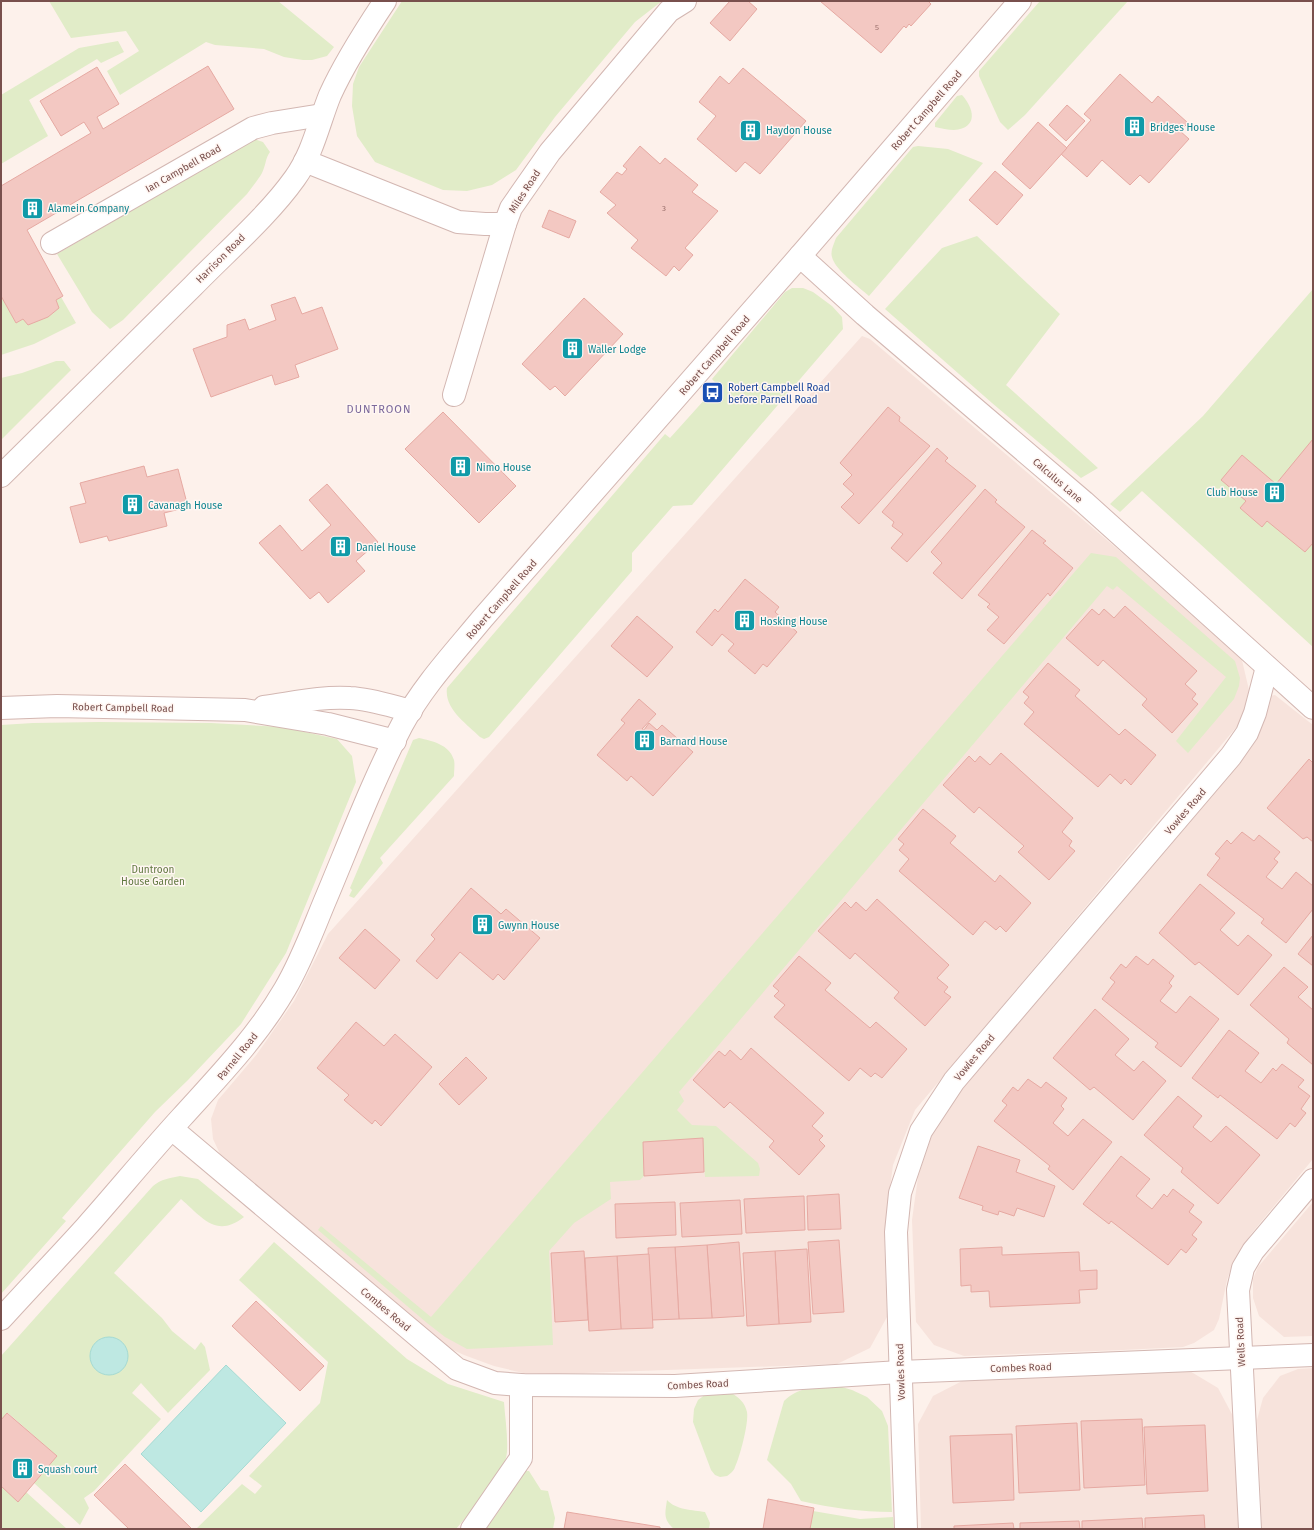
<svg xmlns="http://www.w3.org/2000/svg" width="1314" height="1530" font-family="'Fira Sans',sans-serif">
<rect width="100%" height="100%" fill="#fdf1eb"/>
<g fill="#f7e3dc">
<polygon points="862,336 870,339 1134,563 1241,656 1249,690 1244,718 915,1110 893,1165 884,1234 887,1317 870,1348 837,1364 556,1374 523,1373 494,1366 464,1355 453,1350 428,1333 221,1156 213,1139 211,1119 218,1100 257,1054 294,1001 328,934"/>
<polygon points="1275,695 1313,725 1313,1159 1251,1234 1233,1262 1227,1280 1219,1319 1214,1330 1194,1343 1183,1347 1123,1350 964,1356 934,1345 916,1322 912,1220 918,1177 932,1134 964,1085 1251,748 1263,725 1268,696"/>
<polygon points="1313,1202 1313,1336 1284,1337 1259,1316 1253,1298 1253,1279 1258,1267"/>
<polygon points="1313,1368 1313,1529 1262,1529 1257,1420 1263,1398 1280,1376 1298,1369"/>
<polygon points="1188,1370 1218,1388 1234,1418 1238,1529 921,1529 918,1424 933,1396 966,1379"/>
</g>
<g fill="#e1ecc8">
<polygon points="49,1 278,1 334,47 327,56 312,60 303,60 284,57 264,49 215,45 206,42 120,95 107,71 139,51 126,31 71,38"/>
<polygon points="402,1 662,1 635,22 555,117 516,170 492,185 467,191 443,190 375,162 357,136 352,106 353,84 359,67"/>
<polygon points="1040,1 1128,1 1025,115 1008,130 1000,122 979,76 979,71"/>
<polygon points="118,41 124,52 101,63 97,59 29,100 48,136 1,164 1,95 79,48"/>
<path d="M962,95C974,108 979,128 954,130C948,130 941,128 935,127V123L957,96Z"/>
<path d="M254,139L263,142L270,152C265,159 266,165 262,173C258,180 252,187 247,194L123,320L110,329L92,312L57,254Z"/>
<path d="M918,146L948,149L983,163L869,296C859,287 835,270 832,257C830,251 834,244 836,238L913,147Z"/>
<polygon points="977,236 1060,314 1006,385 1098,468 1081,478 992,403 885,309 942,248"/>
<path d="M792,288H803L813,292L832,306L842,317L843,329L692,505L673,506L632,553V571L489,737L484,739L480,737C467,724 444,709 447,688L665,434L670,438L706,398L710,400L720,388L712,379L785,292Z"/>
<polygon points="1313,289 1313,647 1142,491 1120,512 1110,504 1203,416"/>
<polygon points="1,296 16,323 23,319 28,325 48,317 59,308 56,300 61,297 76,323 34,344 1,355"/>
<polygon points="56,361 64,361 71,370 1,440 1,378 22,373"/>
<polygon points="1091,553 1116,557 1235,661 1240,678 1239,686 1234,699 1188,753 1176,741 1226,677 1117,586 1113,590 1107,586 679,1092 684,1101 677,1110 692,1125 716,1126 758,1163 760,1169 759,1176 705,1177 702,1139 643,1142 644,1176 640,1180 610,1182 611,1199 574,1223 549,1251 553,1345 467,1349 445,1337 427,1323 318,1230 321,1226 431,1317"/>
<polygon points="99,722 211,723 282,727 337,739 352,756 356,782 286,953 241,1024 188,1080 155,1112 62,1218 66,1221 1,1294 1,725 33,723"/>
<path d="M419,738C432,741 449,744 454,760C455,764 454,771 454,776L380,858L383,863L354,898L349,896L352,890L350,888L413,740Z"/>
<path d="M180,1176L198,1179L244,1217C216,1239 202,1217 181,1199L114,1273L162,1318L172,1331L195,1350L201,1342L205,1347L210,1370L168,1413L141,1383L132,1393L161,1419L94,1491L84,1498L89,1508L80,1525L34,1483L57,1456L8,1413L1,1420V1356L153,1186C161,1179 170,1178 180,1176Z"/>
<path d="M274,1242L407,1359L448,1384L504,1402C505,1418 508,1435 507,1452C505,1477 472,1510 456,1529H196L242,1484L255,1494L262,1486L249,1476L320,1403L328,1362L239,1280Z"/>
<path d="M842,1387L852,1390L867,1397L882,1411L888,1426L892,1512C861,1512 832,1508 801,1501L791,1484L767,1460L784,1401C802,1384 819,1388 842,1387Z"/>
<path d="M731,1393C739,1397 745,1403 747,1412C749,1422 740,1457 735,1467C734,1471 730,1474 727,1476L720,1477L715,1475L711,1470L693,1422L694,1409L698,1400L706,1394Z"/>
<polygon points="523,1471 529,1471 541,1490 548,1491 555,1518 553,1529 486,1529 506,1501"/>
<polygon points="1,1486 18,1502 26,1492 67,1529 1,1529"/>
<path d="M667,1500C676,1510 693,1510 705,1512L710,1523L709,1529H674C663,1519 665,1514 667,1500Z"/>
<polygon points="813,1511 860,1519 893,1517 894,1529 810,1529"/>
</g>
<g fill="#bee8e2" stroke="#a4dad3">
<circle cx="109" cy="1356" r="19"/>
<polygon points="226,1365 286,1423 201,1512 141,1454"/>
</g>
<g fill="#f3c8c2" stroke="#e6a9a2">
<polygon points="730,1 748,1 757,9 730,41 710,23"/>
<polygon points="820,1 928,1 931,4 911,26 909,24 906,28 904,26 881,53"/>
<polygon points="208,66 234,109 27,230 63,296 56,300 59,308 48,317 28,325 23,319 16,323 1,296 1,186 91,133 84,122 61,136 40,101 97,67 119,104 97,117 103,129"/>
<polygon points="743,68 806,121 760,174 745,162 736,172 697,139 716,116 699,102 720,76 729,84"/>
<polygon points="1120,74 1152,103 1158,96 1188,123 1180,131 1189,139 1149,183 1140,175 1130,185 1102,160 1087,177 1061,154 1091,120 1084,114"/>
<polygon points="1067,105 1085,121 1066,141 1049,125"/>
<polygon points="1038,122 1067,148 1030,189 1002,164"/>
<polygon points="640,146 660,164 665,158 698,185 692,192 718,211 685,248 693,255 679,271 674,266 666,276 631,248 638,240 607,213 616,205 600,192 617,172 622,175 627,169 623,166"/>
<polygon points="995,171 1023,195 997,225 969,200"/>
<polygon points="549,210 576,221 569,238 542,227"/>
<polygon points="295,297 302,314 322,307 338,349 295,365 299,377 275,385 272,375 211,397 193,349 227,337 227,325 245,319 249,330 276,320 271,305"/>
<polygon points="584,298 623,334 565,396 555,386 550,390 522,364"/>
<polygon points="888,407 900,417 899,421 930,446 859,524 841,507 854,494 843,484 852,475 840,463"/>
<polygon points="443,412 516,486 479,523 405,449"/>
<polygon points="1313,439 1313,543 1305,552 1267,521 1262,527 1240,508 1246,501 1221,480 1242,455 1276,484"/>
<polygon points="937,448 948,458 945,461 976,486 907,562 891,548 903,534 892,526 894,522 882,512"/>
<polygon points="144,466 147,477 178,469 188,507 164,513 167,526 109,541 107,536 80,543 70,507 86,503 80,483"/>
<polygon points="327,484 378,542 356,561 365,571 328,603 319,592 310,599 259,543 280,525 302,551 331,525 309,500"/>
<polygon points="985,489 997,500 995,502 1025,527 962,599 933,573 942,563 931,552"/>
<polygon points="1032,530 1046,541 1043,543 1073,568 1050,596 1048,593 1004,644 987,630 999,617 987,607 990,604 978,595"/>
<polygon points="745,579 779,607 775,612 797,632 767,667 763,664 755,674 728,651 734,644 722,634 712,646 696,632 715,609 718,612"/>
<polygon points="1125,606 1197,671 1185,684 1196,694 1192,699 1198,704 1172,733 1142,705 1147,699 1103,660 1098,666 1066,638 1092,609 1099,615 1104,609 1114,618"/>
<polygon points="637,616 673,647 647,677 611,646"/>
<polygon points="1048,663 1080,690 1075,696 1119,735 1125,729 1156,755 1131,785 1125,779 1121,784 1110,774 1098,787 1024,724 1034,712 1024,703 1029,697 1023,692"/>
<polygon points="639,699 656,714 642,729 644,730 649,723 657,730 662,725 693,752 653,796 631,776 627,781 597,755 625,723 621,720"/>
<polygon points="1001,753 1073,818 1062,832 1072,841 1069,846 1075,851 1049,880 1018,852 1024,846 979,807 974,813 943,785 969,756 975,762 980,756 990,765"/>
<polygon points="1309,759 1313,763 1313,842 1307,837 1303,839 1267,808"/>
<polygon points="923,809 956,836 950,843 995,882 1000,875 1031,903 1006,932 1000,926 996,930 985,921 973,935 899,871 909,859 899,850 904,844 898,839"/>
<polygon points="1242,832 1254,841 1259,835 1280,852 1274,859 1278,862 1266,877 1282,889 1296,872 1313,886 1313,909 1286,943 1261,923 1264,919 1207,875 1220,858 1215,854 1227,840 1231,844"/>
<polygon points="1200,884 1235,913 1220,930 1238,946 1248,935 1272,955 1238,995 1199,962 1195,965 1159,933"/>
<polygon points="471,888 501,914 506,909 540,938 504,980 498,974 493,980 460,952 437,979 416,961 435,939 431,935"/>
<polygon points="877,899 949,965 937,978 948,987 944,992 951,997 925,1026 894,998 899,992 855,953 850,959 818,931 845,902 851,908 856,902 866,911"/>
<polygon points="365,929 400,960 375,989 339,958"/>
<polygon points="1313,935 1313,966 1298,954"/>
<polygon points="799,956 831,983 825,990 870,1028 876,1022 907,1049 882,1078 875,1073 871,1077 860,1068 849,1081 774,1017 785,1005 774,996 779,991 773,986"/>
<polygon points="1136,956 1148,965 1153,959 1174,976 1169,983 1172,986 1160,1001 1176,1013 1190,996 1219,1019 1181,1067 1155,1047 1158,1043 1102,999 1115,982 1110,978 1121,964 1126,968"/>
<polygon points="1284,967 1308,987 1298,997 1313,1010 1313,1065 1287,1043 1289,1039 1250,1005"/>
<polygon points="1095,1009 1129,1039 1115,1055 1134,1071 1143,1061 1166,1081 1133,1120 1094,1087 1090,1090 1053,1058"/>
<polygon points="356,1022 384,1046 395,1034 432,1067 381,1126 375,1120 372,1124 344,1100 349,1095 317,1068"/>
<polygon points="1229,1030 1259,1053 1245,1071 1261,1083 1273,1068 1276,1071 1282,1064 1304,1080 1298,1087 1310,1096 1301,1109 1306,1113 1295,1127 1290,1123 1277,1139 1220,1095 1218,1098 1192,1078"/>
<polygon points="751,1048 824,1113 812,1126 823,1136 819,1140 825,1146 799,1175 769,1147 774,1141 730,1102 724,1108 693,1080 719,1051 725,1056 730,1050 741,1060"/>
<polygon points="466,1057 487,1078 459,1105 439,1084"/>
<polygon points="1028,1079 1041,1088 1046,1082 1067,1098 1061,1106 1064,1109 1053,1123 1068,1136 1083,1119 1112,1142 1073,1190 1048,1169 1050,1166 994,1121 1007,1105 1002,1101 1013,1087 1018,1091"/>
<polygon points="1178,1096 1202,1116 1193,1127 1211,1142 1226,1126 1260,1155 1218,1204 1181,1172 1183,1168 1144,1135"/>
<polygon points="703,1138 704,1172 644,1176 643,1142"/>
<polygon points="978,1146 1020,1160 1016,1172 1055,1186 1044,1217 1017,1208 1014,1216 999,1211 998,1215 982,1210 983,1206 959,1198"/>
<polygon points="1121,1156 1150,1179 1136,1196 1152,1209 1164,1194 1167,1197 1173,1189 1194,1205 1189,1212 1202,1222 1192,1235 1197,1239 1186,1253 1181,1249 1168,1265 1111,1221 1109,1224 1083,1204"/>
<polygon points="839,1194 841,1229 808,1230 807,1196"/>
<polygon points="804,1196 805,1230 746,1233 744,1199"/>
<polygon points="740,1200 742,1234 682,1237 680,1203"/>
<polygon points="675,1202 676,1235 616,1238 615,1204"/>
<polygon points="839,1240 844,1312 813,1314 808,1242"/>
<polygon points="739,1242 744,1316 712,1318 707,1245"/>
<polygon points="707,1245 712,1318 679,1319 675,1247"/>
<polygon points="675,1247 679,1319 652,1320 648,1248"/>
<polygon points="1002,1247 1002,1255 1079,1252 1080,1271 1097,1270 1097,1289 1079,1290 1080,1303 990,1307 989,1291 971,1292 971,1285 961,1286 960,1249"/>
<polygon points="807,1249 811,1322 779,1324 775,1251"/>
<polygon points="584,1251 588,1320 555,1322 551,1253"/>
<polygon points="775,1251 779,1324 747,1326 743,1253"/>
<polygon points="649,1254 653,1328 621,1329 617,1256"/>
<polygon points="617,1256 621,1329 589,1331 585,1258"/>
<polygon points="256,1301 324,1366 300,1391 232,1326"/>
<polygon points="7,1413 57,1456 18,1502 1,1486 1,1420"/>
<polygon points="1142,1419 1145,1485 1084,1488 1081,1421"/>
<polygon points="1077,1423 1080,1490 1019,1493 1016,1426"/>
<polygon points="1205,1425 1208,1491 1147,1494 1144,1427"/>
<polygon points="1012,1434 1014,1500 953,1503 950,1436"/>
<polygon points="125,1464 192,1529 129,1529 94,1495"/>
<polygon points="768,1499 814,1508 810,1529 763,1529"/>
<polygon points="567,1512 660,1527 660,1529 564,1529"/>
<polygon points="1204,1515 1205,1529 1145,1529 1145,1518"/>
<polygon points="1142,1518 1143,1529 1082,1529 1082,1521"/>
<polygon points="1079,1521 1080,1529 1020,1529 1020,1523"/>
<polygon points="1013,1523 1014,1529 954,1529 954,1526"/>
</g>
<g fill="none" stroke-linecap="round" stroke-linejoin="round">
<defs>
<g id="street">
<polyline points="305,161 458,222 485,224 505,224 511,208 550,152 669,11 685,1"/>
<polyline points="52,243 253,128 272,123 322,115"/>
<polyline points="800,256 865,315 1084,502 1313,708"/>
<polyline points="454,395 505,224"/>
<path d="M1,476C65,413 129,349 193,286C226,252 268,216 295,178C313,153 319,122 330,95C345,62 365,31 385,1"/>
<path d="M264,707C293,703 322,696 350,698C371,699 391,706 411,711"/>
<polyline points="1,708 57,706 245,710 328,724 395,741"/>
<polyline points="172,1129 457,1369 495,1383 521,1385 675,1386 900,1372 1313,1355"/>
<path d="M1,1319C29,1288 58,1258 86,1227C118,1191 149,1153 182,1117C219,1076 257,1037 285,989C301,962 312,932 324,903C349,844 372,782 402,725C423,686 454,653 482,619L800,256L1020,1"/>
<polyline points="472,1529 521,1458 521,1385"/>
<polyline points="906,1529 896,1232 900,1193 921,1131 954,1081 1231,756 1247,733 1255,713 1267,667"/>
<polyline points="1250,1529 1238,1290 1243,1268 1253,1251 1313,1180"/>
</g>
</defs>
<use href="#street" stroke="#d3b7b2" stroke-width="24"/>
<use href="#street" stroke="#fff" stroke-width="22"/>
</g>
<defs>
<symbol id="building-square" viewBox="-11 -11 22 22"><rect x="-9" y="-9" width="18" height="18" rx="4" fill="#0f9aa8" stroke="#fff6f2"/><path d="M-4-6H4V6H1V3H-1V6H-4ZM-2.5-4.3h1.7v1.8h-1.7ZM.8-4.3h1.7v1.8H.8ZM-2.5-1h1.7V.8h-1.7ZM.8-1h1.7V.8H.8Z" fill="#fff"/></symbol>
<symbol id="bus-square" viewBox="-11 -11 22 22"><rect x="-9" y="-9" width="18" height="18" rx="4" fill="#1a4fb4" stroke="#fff6f2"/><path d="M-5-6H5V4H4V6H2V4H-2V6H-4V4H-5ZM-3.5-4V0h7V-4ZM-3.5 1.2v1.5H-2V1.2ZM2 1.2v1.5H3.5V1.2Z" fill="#fff"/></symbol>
</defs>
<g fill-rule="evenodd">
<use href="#building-square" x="1122" y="114" width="25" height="25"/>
<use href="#building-square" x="738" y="118" width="25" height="25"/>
<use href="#building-square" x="20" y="196" width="25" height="25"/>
<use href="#building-square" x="560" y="336" width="25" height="25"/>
<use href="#bus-square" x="700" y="380" width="25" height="25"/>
<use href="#building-square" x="448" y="454" width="25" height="25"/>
<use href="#building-square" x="1262" y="480" width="25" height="25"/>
<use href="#building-square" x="120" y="492" width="25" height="25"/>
<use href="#building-square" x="328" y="534" width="25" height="25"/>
<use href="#building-square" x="732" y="608" width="25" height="25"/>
<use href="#building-square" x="632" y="728" width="25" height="25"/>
<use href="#building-square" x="470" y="912" width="25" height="25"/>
<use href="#building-square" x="10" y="1456" width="25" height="25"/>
</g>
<g text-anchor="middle" stroke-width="3" stroke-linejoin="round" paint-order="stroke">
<g font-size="8" fill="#986e6a">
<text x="877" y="30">5</text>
<text x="664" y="211">3</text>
</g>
<g font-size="10" fill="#79504d" stroke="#fff6f2">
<text transform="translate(926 110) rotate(-49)" y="4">Robert Campbell Road</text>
<text transform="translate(183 168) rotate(-30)" y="4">Ian Campbell Road</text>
<text transform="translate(524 191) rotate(-57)" y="4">Miles Road</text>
<text transform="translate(220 258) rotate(-45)" y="4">Harrison Road</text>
<text transform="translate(714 355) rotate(-49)" y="4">Robert Campbell Road</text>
<text transform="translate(1058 480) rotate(41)" y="4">Calculus Lane</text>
<text transform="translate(501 599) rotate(-49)" y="4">Robert Campbell Road</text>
<text transform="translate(123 707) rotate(1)" y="4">Robert Campbell Road</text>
<text transform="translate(1185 811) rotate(-49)" y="4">Vowles Road</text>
<text transform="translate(237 1056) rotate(-51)" y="4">Parnell Road</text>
<text transform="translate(974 1057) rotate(-50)" y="4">Vowles Road</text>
<text transform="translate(386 1309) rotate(40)" y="4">Combes Road</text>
<text transform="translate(1240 1342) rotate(-93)" y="4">Wells Road</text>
<text transform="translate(1021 1367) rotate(-2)" y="4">Combes Road</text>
<text transform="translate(900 1372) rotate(-92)" y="4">Vowles Road</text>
<text transform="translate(698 1384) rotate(-3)" y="4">Combes Road</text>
</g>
<g font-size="10" fill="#0d838f" stroke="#fff6f2" text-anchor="start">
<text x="1150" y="131">Bridges House</text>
<text x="766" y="134">Haydon House</text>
<text x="48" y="212">Alamein Company</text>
<text x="588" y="353">Waller Lodge</text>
<text x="476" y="471">Nimo House</text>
<text x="1258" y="496" text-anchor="end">Club House</text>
<text x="148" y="509">Cavanagh House</text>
<text x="356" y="551">Daniel House</text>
<text x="760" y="625">Hosking House</text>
<text x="660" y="745">Barnard House</text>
<text x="498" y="929">Gwynn House</text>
<text x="38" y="1473">Squash court</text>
</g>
<g font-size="10" fill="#164399" stroke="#fff6f2" text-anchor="start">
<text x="728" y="391">Robert Campbell Road<tspan x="728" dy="12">before Parnell Road</tspan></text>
</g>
<g font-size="10" fill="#617941" stroke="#fff6f2">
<text x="153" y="873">Duntroon<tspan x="153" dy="12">House Garden</tspan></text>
</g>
<g font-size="11" letter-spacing="1" fill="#7c699b" stroke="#fff6f2">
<text x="379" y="413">DUNTROON</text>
</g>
</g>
<rect width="1314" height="1530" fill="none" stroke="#79504d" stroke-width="4"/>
</svg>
